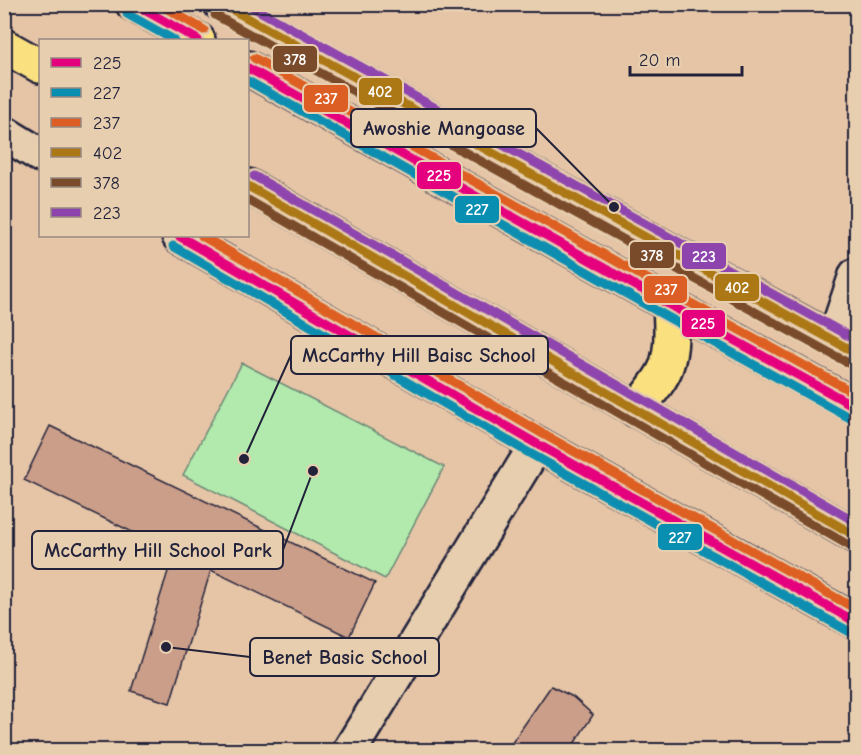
<svg xmlns="http://www.w3.org/2000/svg" width="861" height="755" font-family="'Comic Neue',sans-serif">
<rect width="100%" height="100%" fill="#e6c5a7"/>
<filter id="ink" filterUnits="userSpaceOnUse"><feTurbulence type="fractalNoise" baseFrequency=".0167" numOctaves="2"/><feDisplacementMap in="SourceGraphic" scale="12" xChannelSelector="R" yChannelSelector="G"/><feConvolveMatrix kernelMatrix="1 2 1 2 8 2 1 2 1" color-interpolation-filters="sRGB"/></filter>
<g filter="url(#ink)">
<polygon fill="#b2e9ad" stroke="#6a8674" stroke-width="1.5" points="242,363 444,467 385,579 183,475"/>
<g fill="#cb9e89" stroke="#22223b" stroke-width="1.5">
<polygon points="50,426 375,583 349,637 211,570 170,703 131,691 174,552 24,480"/>
<polygon points="551,686 573,697 593,715 570,750 507,750"/>
</g>
<g fill="none" stroke-linecap="round" stroke-linejoin="round">
<defs>
<g id="minor">
<polyline points="834,341 856,275"/>
<polyline points="350,750 537,444"/>
</g>
<g id="tertiary">
<polyline points="221,4 856,353"/>
<polyline points="4,133 40,155"/>
<polyline points="179,236 537,444 856,622"/>
</g>
<g id="primary">
<polyline points="133,4 198,40"/>
<polyline points="4,46 40,66"/>
<polyline points="248,68 670,305 856,407"/>
<polyline points="248,186 856,536"/>
<path d="M636,410C646,397 661,381 666,367C673,348 671,324 670,305"/>
</g>
</defs>
<use href="#minor" stroke="#22223b" stroke-width="38"/>
<use href="#tertiary" stroke="#22223b" stroke-width="38"/>
<use href="#primary" stroke="#22223b" stroke-width="38"/>
<use href="#minor" stroke="#e7ceaf" stroke-width="33"/>
<use href="#tertiary" stroke="#e7ceaf" stroke-width="33"/>
<use href="#primary" stroke="#fbe080" stroke-width="33"/>
<defs>
<g id="bus-1">
<polyline points="134,4 198,40"/>
<polyline points="248,68 670,305 856,407"/>
<polyline points="179,236 537,444 856,622"/>
</g>
<g id="bus-2">
<polyline points="127,14 174,40"/>
<polyline points="248,81 664,315 850,418"/>
<polyline points="173,246 531,454 850,632"/>
</g>
<g id="bus-3">
<polyline points="159,4 204,30"/>
<polyline points="254,58 676,295 856,394"/>
<polyline points="202,236 543,434 856,609"/>
</g>
<g id="bus-4">
<polyline points="222,4 856,353"/>
<polyline points="248,186 856,536"/>
</g>
<g id="bus-5">
<polyline points="215,15 850,364"/>
<polyline points="248,200 850,546"/>
</g>
<g id="bus-6">
<polyline points="247,4 856,340"/>
<polyline points="254,176 856,522"/>
</g>
</defs>
<use href="#bus-1" stroke="#e7ceaf" stroke-width="14"/>
<use href="#bus-2" stroke="#e7ceaf" stroke-width="14"/>
<use href="#bus-3" stroke="#e7ceaf" stroke-width="14"/>
<use href="#bus-4" stroke="#e7ceaf" stroke-width="14"/>
<use href="#bus-5" stroke="#e7ceaf" stroke-width="14"/>
<use href="#bus-6" stroke="#e7ceaf" stroke-width="14"/>
<use href="#bus-1" stroke="#e5007d" stroke-width="9"/>
<use href="#bus-2" stroke="#078eb1" stroke-width="9"/>
<use href="#bus-3" stroke="#dd5e24" stroke-width="9"/>
<use href="#bus-4" stroke="#ac7815" stroke-width="9"/>
<use href="#bus-5" stroke="#7a4b2a" stroke-width="9"/>
<use href="#bus-6" stroke="#8e44ad" stroke-width="9"/>
</g>
</g>
<path fill="none" stroke="#22223b" stroke-width="2" d="M614 207L536 128M244 459L291 355M313 471L283 550M166 647L250 657"/>
<g fill="#22223b" stroke="#e7ceaf" stroke-width="2">
<circle cx="614" cy="207" r="6"/>
<circle cx="244" cy="459" r="6"/>
<circle cx="313" cy="471" r="6"/>
<circle cx="166" cy="647" r="6"/>
</g>
<g fill="#e7ceaf" stroke="#22223b" stroke-width="2">
<rect x="351" y="109" width="185" height="38" rx="6"/>
<rect x="291" y="336" width="257" height="38" rx="6"/>
<rect x="32" y="531" width="251" height="38" rx="6"/>
<rect x="250" y="638" width="189" height="38" rx="6"/>
</g>
<g font-size="20" text-anchor="middle" font-weight="bold" fill="#22223b">
<text x="444" y="135">Awoshie Mangoase</text>
<text x="419" y="362">McCarthy Hill Baisc School</text>
<text x="158" y="557">McCarthy Hill School Park</text>
<text x="345" y="664">Benet Basic School</text>
</g>
<g stroke="#e7ceaf" stroke-width="2">
<rect x="272" y="45" width="46" height="28" rx="6" fill="#7a4b2a"/>
<rect x="358" y="77" width="45" height="29" rx="6" fill="#ac7815"/>
<rect x="303" y="84" width="46" height="29" rx="6" fill="#dd5e24"/>
<rect x="416" y="161" width="46" height="29" rx="6" fill="#e5007d"/>
<rect x="454" y="195" width="46" height="29" rx="6" fill="#078eb1"/>
<rect x="629" y="241" width="46" height="28" rx="6" fill="#7a4b2a"/>
<rect x="681" y="242" width="46" height="28" rx="6" fill="#8e44ad"/>
<rect x="714" y="273" width="46" height="29" rx="6" fill="#ac7815"/>
<rect x="643" y="275" width="45" height="29" rx="6" fill="#dd5e24"/>
<rect x="681" y="309" width="45" height="29" rx="6" fill="#e5007d"/>
<rect x="657" y="523" width="46" height="28" rx="6" fill="#078eb1"/>
</g>
<g font-size="16" text-anchor="middle" font-weight="bold" fill="#fff">
<text x="295" y="65">378</text>
<text x="380" y="97">402</text>
<text x="326" y="104">237</text>
<text x="439" y="181">225</text>
<text x="477" y="215">227</text>
<text x="652" y="261">378</text>
<text x="704" y="262">223</text>
<text x="737" y="293">402</text>
<text x="666" y="295">237</text>
<text x="703" y="329">225</text>
<text x="680" y="543">227</text>
</g>
<rect width="861" height="755" fill="none" stroke="#e7ceaf" stroke-width="24"/>
<rect x="12" y="12" width="837" height="731" fill="none" stroke="#22223b" stroke-width="2" filter="url(#ink)"/>
<rect x="39" y="39" width="210" height="198" fill="#e7ceaf" stroke="#988981" stroke-width="1.5"/>
<rect x="51" y="58" width="30" height="9" fill="#e5007d" stroke="#988981" stroke-width="1.5"/>
<text x="93" y="69" font-size="18" fill="#22223b">225</text>
<rect x="51" y="88" width="30" height="9" fill="#078eb1" stroke="#988981" stroke-width="1.5"/>
<text x="93" y="99" font-size="18" fill="#22223b">227</text>
<rect x="51" y="118" width="30" height="9" fill="#dd5e24" stroke="#988981" stroke-width="1.5"/>
<text x="93" y="129" font-size="18" fill="#22223b">237</text>
<rect x="51" y="148" width="30" height="9" fill="#ac7815" stroke="#988981" stroke-width="1.5"/>
<text x="93" y="159" font-size="18" fill="#22223b">402</text>
<rect x="51" y="178" width="30" height="9" fill="#7a4b2a" stroke="#988981" stroke-width="1.5"/>
<text x="93" y="189" font-size="18" fill="#22223b">378</text>
<rect x="51" y="208" width="30" height="9" fill="#8e44ad" stroke="#988981" stroke-width="1.5"/>
<text x="93" y="219" font-size="18" fill="#22223b">223</text>
<path d="M630 66v9h112v-9" fill="none" stroke="#22223b" stroke-width="3"/>
<text x="639" y="66" font-size="18" fill="#22223b" stroke="#e7ceaf" stroke-width="4.5" paint-order="stroke">20 m</text>
</svg>
